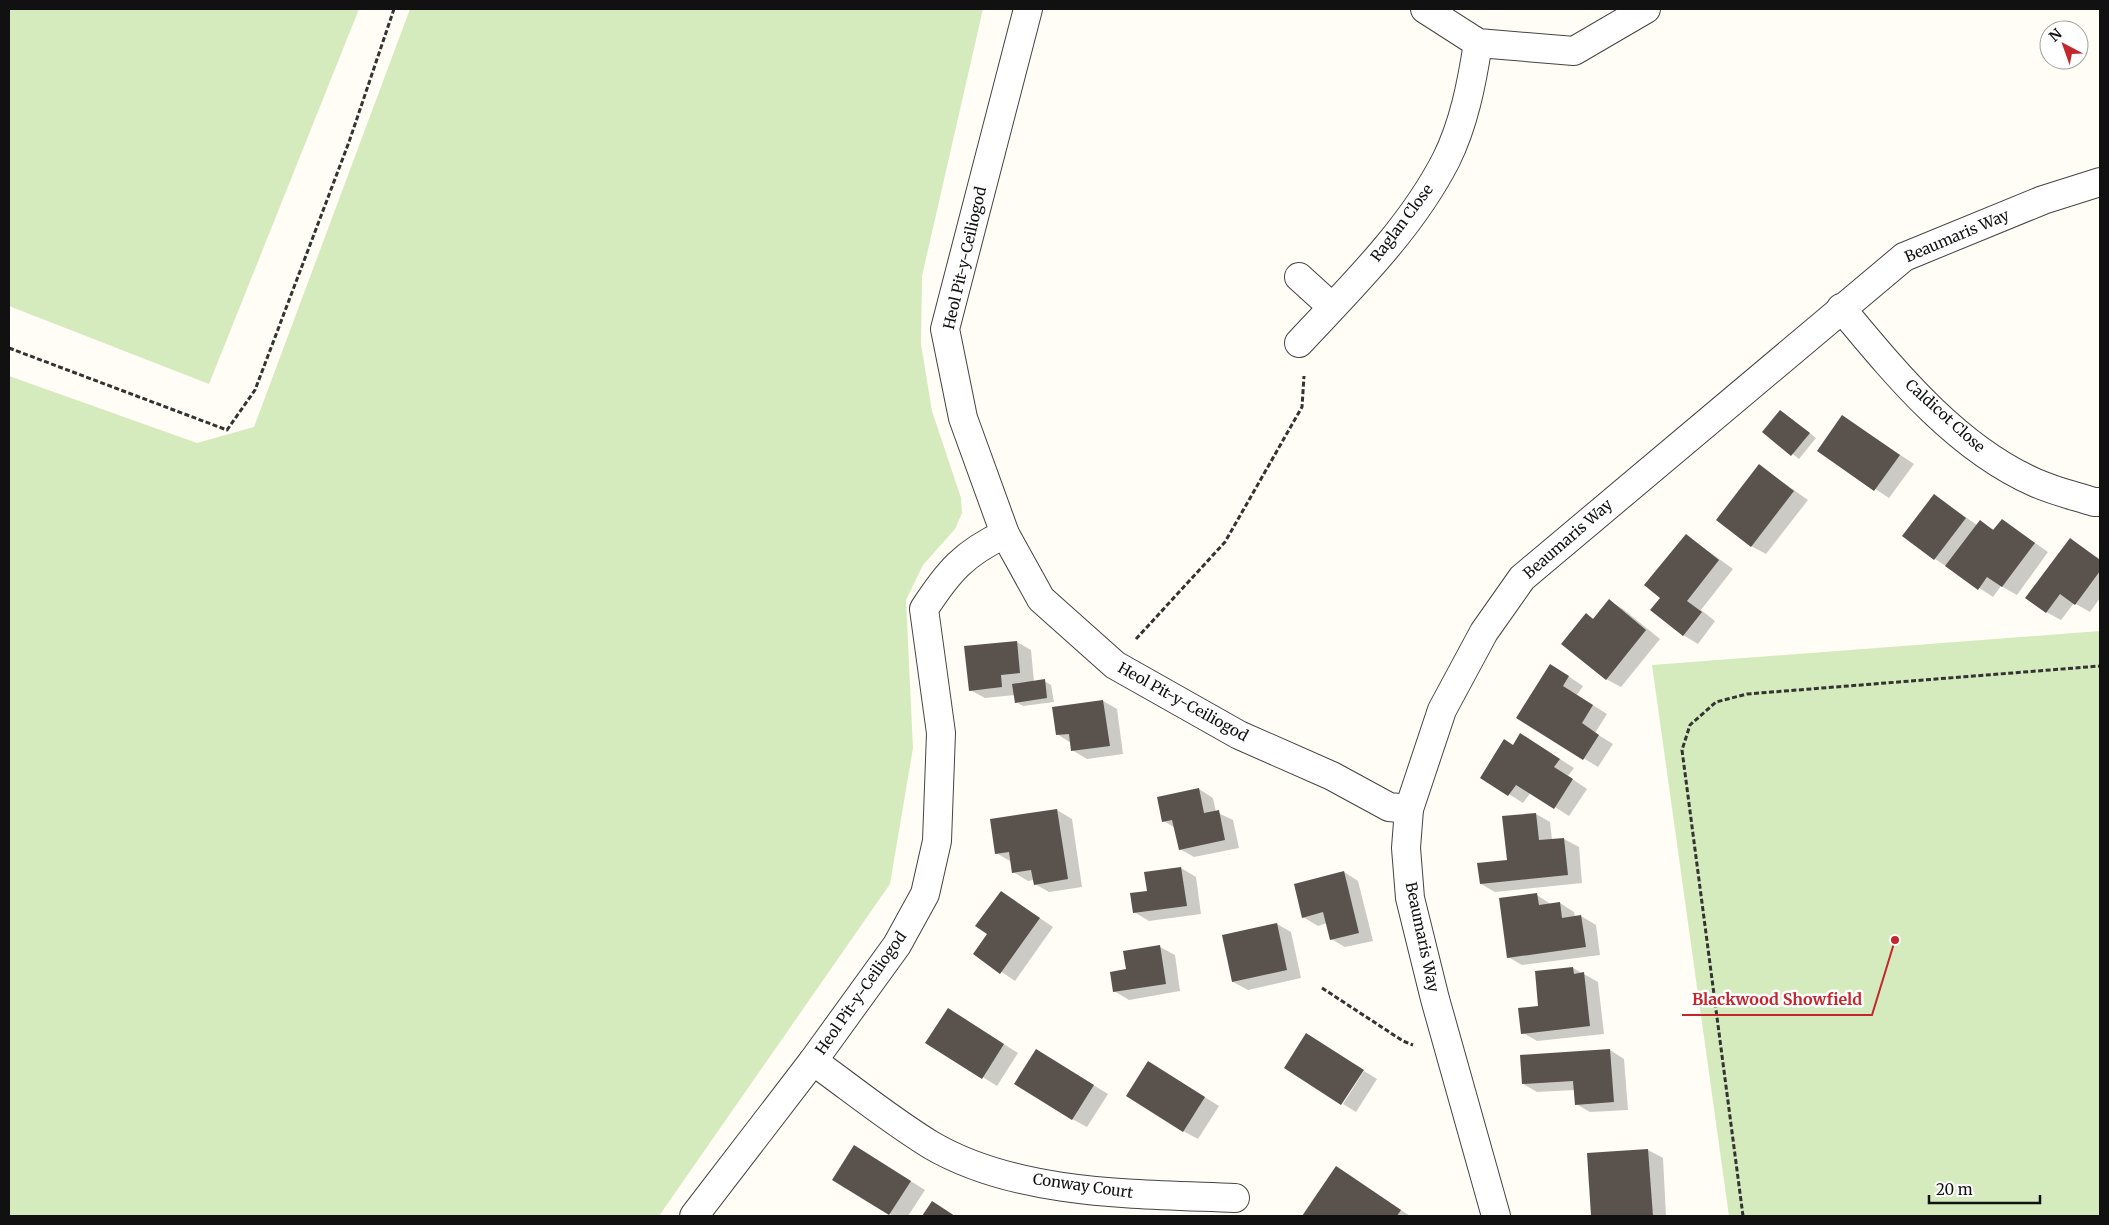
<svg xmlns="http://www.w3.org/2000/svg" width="2109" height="1225" font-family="Merriweather,serif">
<rect width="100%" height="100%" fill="#fffdf5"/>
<g fill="#d5ebbd">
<polygon points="9,9 359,9 209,384 9,306"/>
<polygon points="410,9 983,9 922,276 921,344 932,411 961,498 962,513 955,529 923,565 906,600 913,748 890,884 659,1216 9,1216 9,376 197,443 254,427"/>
<polygon points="2100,631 2100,1216 1729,1216 1652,665"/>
</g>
<g fill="#0003">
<polygon points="1781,411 1816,438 1799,459 1764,432"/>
<polygon points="1843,417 1914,464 1889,498 1818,451"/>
<polygon points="1760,466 1808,500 1766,554 1751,546"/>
<polygon points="1934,495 1977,525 1980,522 1995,530 2002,520 2048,552 2017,595 2001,586 1993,597 1935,559"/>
<polygon points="1686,535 1733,569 1701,610 1715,621 1698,644 1683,635 1662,598"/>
<polygon points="2070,540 2100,559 2100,598 2090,612 2074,603 2061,620 2046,612"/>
<polygon points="1609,601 1623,609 1660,639 1621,687 1606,679 1586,615 1594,619"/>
<polygon points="1017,642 1031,650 1034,682 1044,681 1051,685 1054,702 1023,706 1016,702 1015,695 985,698 970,690"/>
<polygon points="1565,674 1583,686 1577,695 1607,714 1595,733 1613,744 1598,767 1518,718"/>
<polygon points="1103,701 1117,709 1123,754 1087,759 1072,750 1071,743 1057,734"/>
<polygon points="1535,743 1574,768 1568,776 1587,789 1569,816 1531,792 1523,803 1482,777 1514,746"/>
<polygon points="1199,789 1213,798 1216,812 1233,820 1239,848 1194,857 1180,849 1175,828 1164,821"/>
<polygon points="1057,810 1072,819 1082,887 1049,892 1035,884 1034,880 1028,881 1013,872 1010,861 996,853"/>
<polygon points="1536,814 1550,822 1552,840 1564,839 1579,847 1582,883 1495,892 1481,884 1508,861"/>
<polygon points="1181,868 1196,877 1201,914 1149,921 1134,912 1148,892"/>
<polygon points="1344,872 1358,881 1373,941 1345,947 1331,939 1327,923 1318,926 1303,917"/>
<polygon points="1001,892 1053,927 1015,981 975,954 989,934"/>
<polygon points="1537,895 1552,905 1560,903 1574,912 1575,917 1581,916 1596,925 1600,955 1522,965 1508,957"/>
<polygon points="1277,924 1291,932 1301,978 1248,990 1233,982"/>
<polygon points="1160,947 1175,955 1180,991 1129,1000 1114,991"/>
<polygon points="1573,968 1598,982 1604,1034 1537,1041 1523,1033 1540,1007"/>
<polygon points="962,1018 1018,1053 997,1086 927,1042"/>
<polygon points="1610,1050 1624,1059 1628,1110 1590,1112 1576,1104 1575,1090 1537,1092 1523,1084"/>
<polygon points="1051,1059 1108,1094 1087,1127 1072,1119"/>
<polygon points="1163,1071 1219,1106 1198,1139 1183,1131"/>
<polygon points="1364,1071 1377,1079 1356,1112 1343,1104"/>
<polygon points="1648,1150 1663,1158 1666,1216 1592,1216 1588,1154"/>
<polygon points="869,1155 925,1190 908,1216 893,1216 834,1179"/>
<polygon points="1337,1168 1351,1176 1410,1216 1304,1216"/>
</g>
<g fill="#5a524d">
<polygon points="1780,410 1810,433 1791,456 1762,432"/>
<polygon points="1842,415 1900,455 1874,491 1817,451"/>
<polygon points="1759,464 1794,491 1751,547 1716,520"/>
<polygon points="1934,494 1966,518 1934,560 1902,536"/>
<polygon points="2002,519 2035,543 2002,587 1987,577 1978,590 1945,566 1980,520 1993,530"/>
<polygon points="1686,534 1719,560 1687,601 1702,612 1683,636 1650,610 1660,598 1644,585"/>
<polygon points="2070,538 2100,560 2100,571 2075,605 2060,594 2046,613 2025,598"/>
<polygon points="1609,599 1646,630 1606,680 1561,644 1586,613 1593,619"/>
<polygon points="1017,641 1020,673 1001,675 1002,687 969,691 964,646"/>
<polygon points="1550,664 1569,676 1563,686 1593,705 1582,723 1599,735 1583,760 1516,718"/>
<polygon points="1045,679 1047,698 1015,703 1012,684"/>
<polygon points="1103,700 1110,746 1071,751 1069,734 1056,735 1052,707"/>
<polygon points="1520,733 1560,759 1554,767 1573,779 1554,809 1516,785 1508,796 1480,778 1504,739 1513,745"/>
<polygon points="1199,788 1204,813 1219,810 1225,840 1179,850 1172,820 1162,822 1157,797"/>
<polygon points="1057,809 1068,879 1034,885 1031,870 1012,873 1009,852 995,854 990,819"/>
<polygon points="1536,813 1539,840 1564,838 1568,875 1480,884 1477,863 1507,860 1502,816"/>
<polygon points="1181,867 1187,906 1133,913 1130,893 1147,891 1144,872"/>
<polygon points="1344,871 1359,933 1330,940 1323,912 1302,918 1294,884"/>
<polygon points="1001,891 1040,918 1000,974 973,954 987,934 975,926"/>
<polygon points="1537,893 1539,905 1560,902 1562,918 1581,915 1586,947 1507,958 1499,898"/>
<polygon points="1277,923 1287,970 1232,982 1222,935"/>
<polygon points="1160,945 1166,984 1113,992 1110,972 1126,969 1123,951"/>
<polygon points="1573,967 1574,974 1584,972 1590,1026 1521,1034 1518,1008 1538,1006 1535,971"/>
<polygon points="948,1008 1004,1044 982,1079 925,1043"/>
<polygon points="1306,1033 1364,1070 1341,1105 1284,1068"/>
<polygon points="1036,1049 1094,1085 1072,1120 1014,1084"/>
<polygon points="1610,1049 1614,1102 1575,1105 1573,1081 1522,1084 1520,1055"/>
<polygon points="1148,1061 1205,1097 1183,1132 1126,1096"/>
<polygon points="854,1145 911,1181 889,1215 832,1180"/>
<polygon points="1648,1149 1653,1216 1591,1216 1587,1153"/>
<polygon points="1336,1166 1401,1210 1397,1216 1302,1216"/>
<polygon points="932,1201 955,1216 922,1216"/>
</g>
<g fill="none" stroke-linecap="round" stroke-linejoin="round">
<defs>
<g id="minor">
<polyline points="1028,9 945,329 963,418 1005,534 1041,599 1115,665 1239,735 1332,776 1389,807 1409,809"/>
<polyline points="1425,9 1478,43 1574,51 1646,9"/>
<polyline points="1299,277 1332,307"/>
<path d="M1841,308C1896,374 1956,448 2036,483C2054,491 2075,496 2094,502H2100"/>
<path d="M1299,343C1352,286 1410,230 1446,160C1464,124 1472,82 1478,43"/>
<path d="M813,1061C852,1089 890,1120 931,1145C1018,1196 1138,1194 1235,1198"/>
<path d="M694,1216L813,1061L897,945L925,894L937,841L941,733L924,609C948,572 964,553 1005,534"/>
<polyline points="1496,1216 1435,999 1410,898 1406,848 1409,809 1442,710 1484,632 1522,578 1904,257 2043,200 2100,182"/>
</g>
</defs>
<use href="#minor" stroke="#444" stroke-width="30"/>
<g stroke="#333" stroke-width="3" stroke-dasharray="5 2.5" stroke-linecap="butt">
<polyline points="9,348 227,430 255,390 349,142 394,9"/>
<polyline points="1136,639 1225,542 1302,407 1304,376"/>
<polyline points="1322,988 1403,1041 1413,1045"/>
<polyline points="1743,1216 1682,750 1690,725 1716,702 1747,694 2100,666"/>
</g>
<use href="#minor" stroke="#fff" stroke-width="28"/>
</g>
<g text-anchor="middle" stroke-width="5" stroke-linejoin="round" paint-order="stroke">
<g font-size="15" fill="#111" stroke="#fff">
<text transform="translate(1402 223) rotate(-53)" y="5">Raglan Close</text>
<text transform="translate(1957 236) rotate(-23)" y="5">Beaumaris Way</text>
<text transform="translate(965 258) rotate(-77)" y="5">Heol Pit-y-Ceiliogod</text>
<text transform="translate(1945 416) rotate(42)" y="5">Caldicot Close</text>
<text transform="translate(1568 539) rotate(-41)" y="5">Beaumaris Way</text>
<text transform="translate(1183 702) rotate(29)" y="5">Heol Pit-y-Ceiliogod</text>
<text transform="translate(1422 937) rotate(78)" y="5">Beaumaris Way</text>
<text transform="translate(861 993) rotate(-55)" y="5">Heol Pit-y-Ceiliogod</text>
<text transform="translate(1083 1186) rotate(8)" y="5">Conway Court</text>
</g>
</g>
<path fill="none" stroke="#c4262e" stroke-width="2" d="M1895 940L1872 1015H1682"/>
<circle fill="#c4262e" stroke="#fff" stroke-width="2" cx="1895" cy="940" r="5"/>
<g font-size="16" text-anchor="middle" font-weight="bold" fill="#c4262e" stroke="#fff" stroke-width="5" stroke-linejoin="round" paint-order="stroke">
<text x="1777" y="1005">Blackwood Showfield</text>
</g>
<rect width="2109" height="1225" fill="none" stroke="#111111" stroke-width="20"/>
<g transform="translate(2064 45) rotate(319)"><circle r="24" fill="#ffffff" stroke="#a0a0a0"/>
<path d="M0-4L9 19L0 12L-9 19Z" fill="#c4262e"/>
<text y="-8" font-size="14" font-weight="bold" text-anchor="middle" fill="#111111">N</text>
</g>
<path d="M1929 1195v8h111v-8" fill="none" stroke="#111111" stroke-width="2.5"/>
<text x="1936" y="1195" font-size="15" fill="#111111" stroke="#ffffff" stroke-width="4" paint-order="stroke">20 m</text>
</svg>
